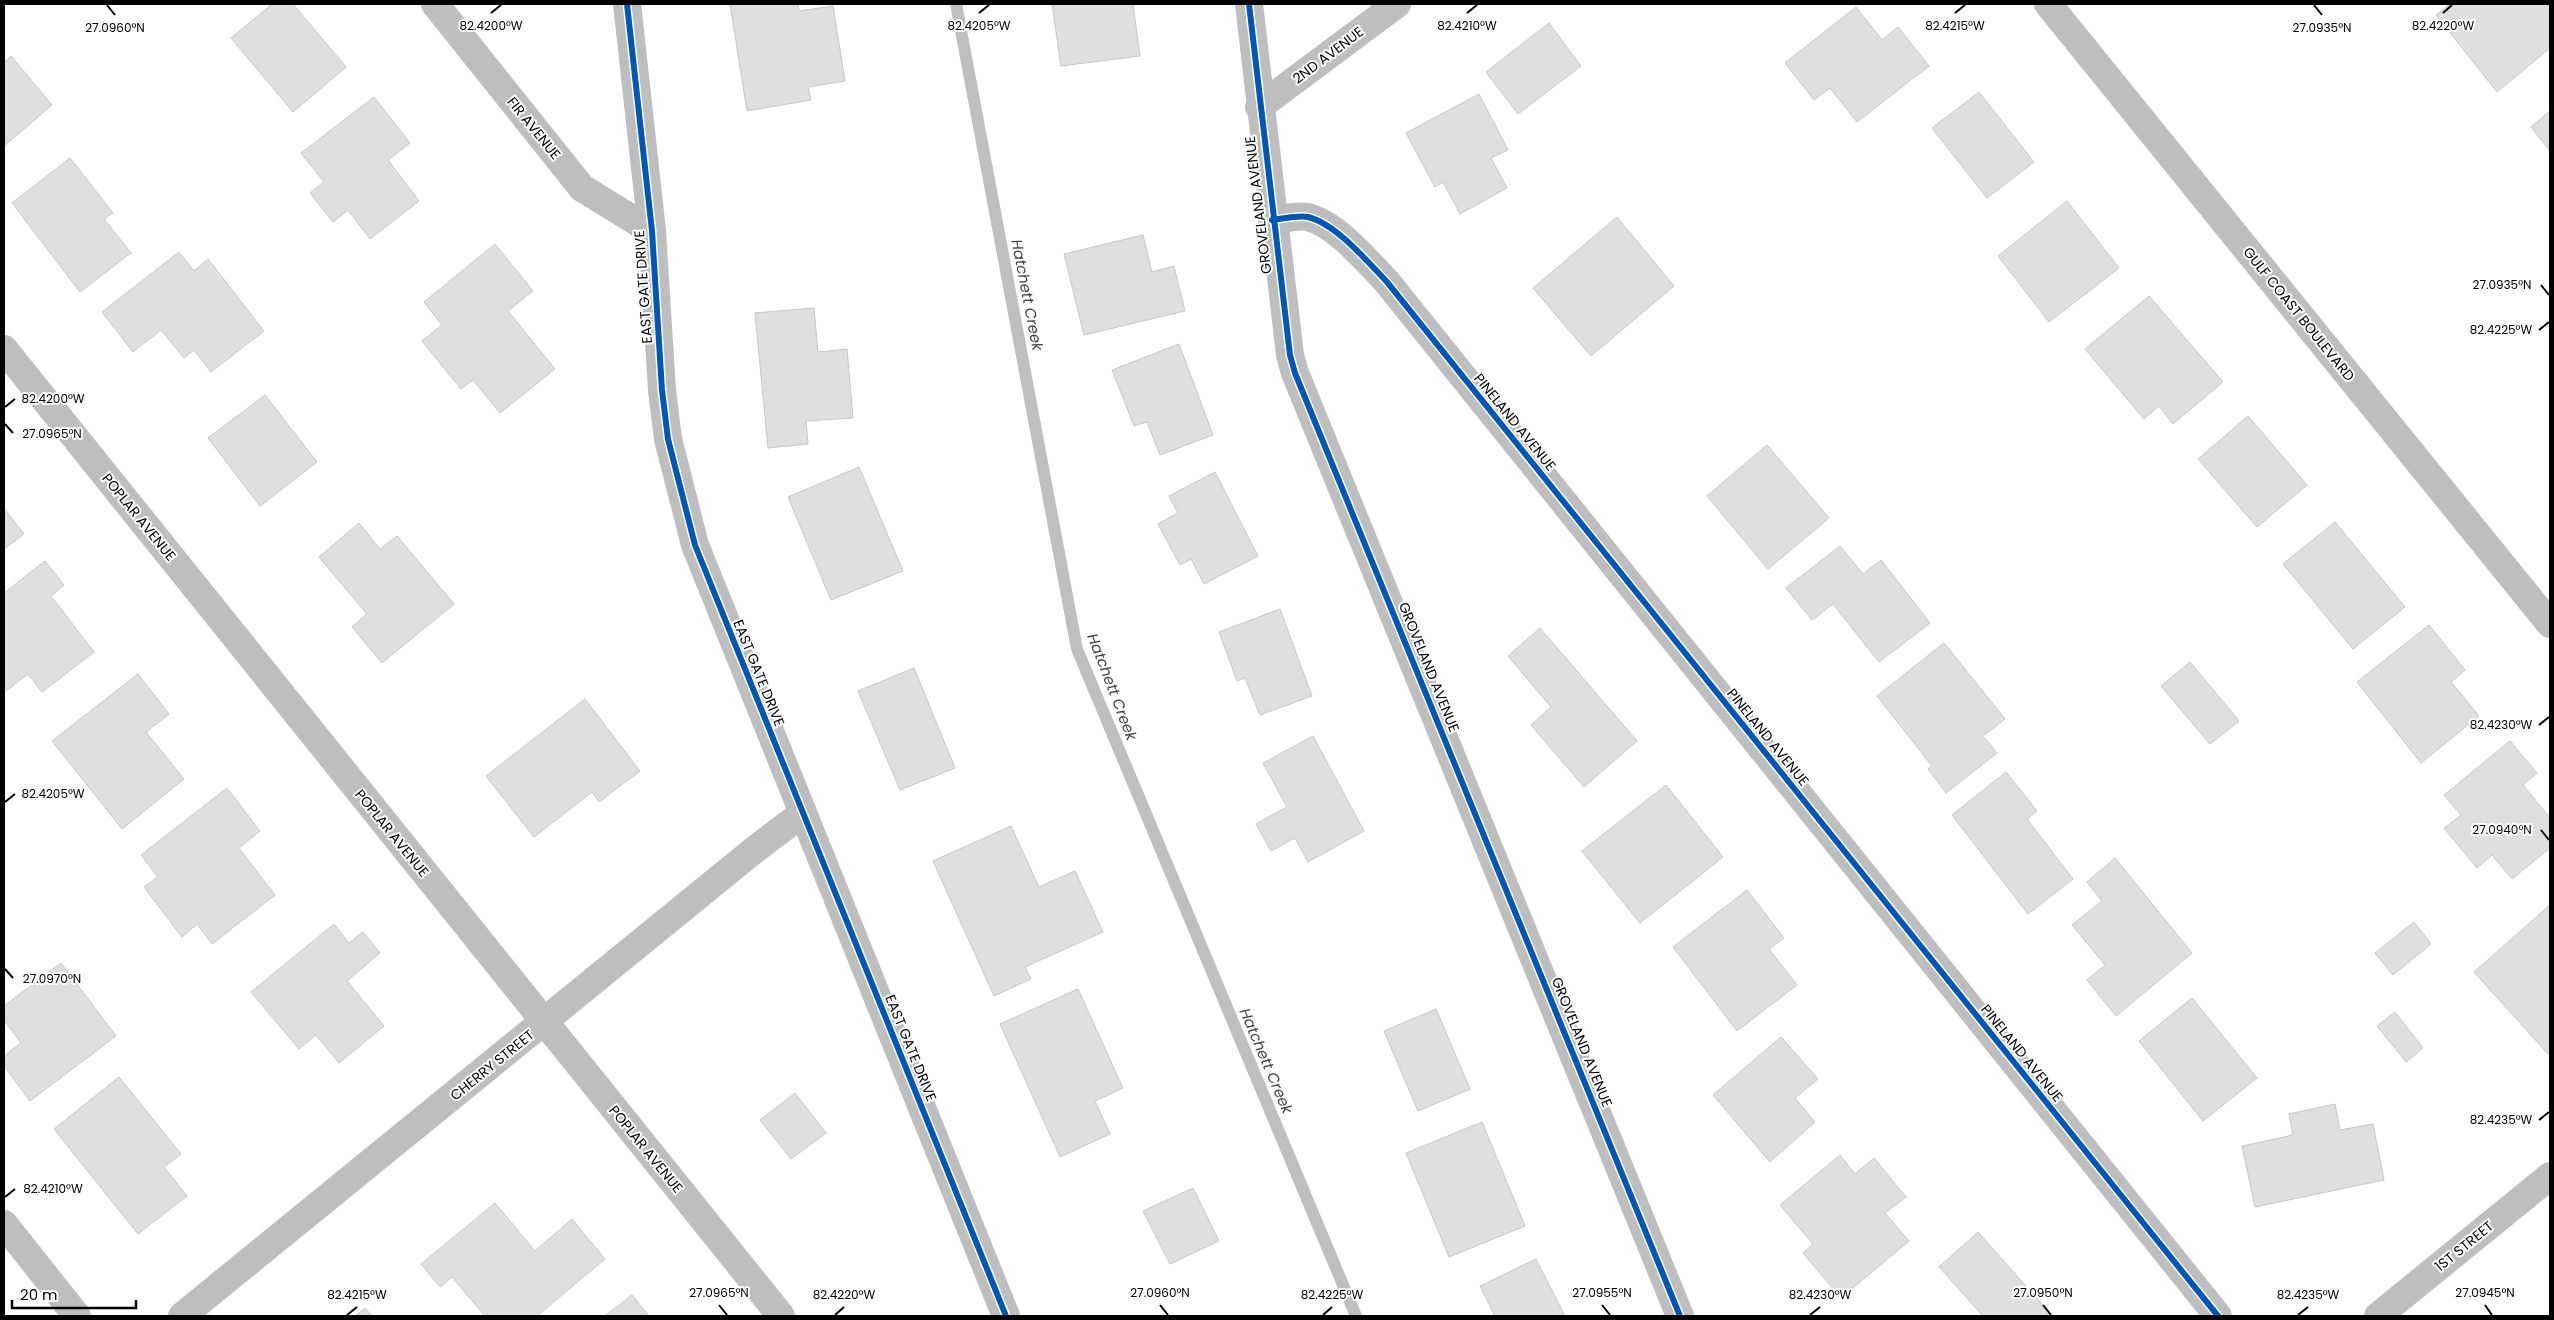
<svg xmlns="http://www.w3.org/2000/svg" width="2554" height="1320" font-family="Poppins,sans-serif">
<rect width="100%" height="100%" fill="#fff"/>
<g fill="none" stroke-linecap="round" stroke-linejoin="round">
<polyline stroke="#bfbfbf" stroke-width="12" points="956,4 1077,649 1356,1316"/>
</g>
<g fill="#dfdfdf" stroke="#c7c7c7">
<polygon points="272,4 293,4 346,67 293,112 231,38"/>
<polygon points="730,4 798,4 799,11 833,6 845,81 808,87 811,100 747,111"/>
<polygon points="1052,4 1133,4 1140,56 1061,66"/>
<polygon points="2450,4 2550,4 2550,48 2497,92 2436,15"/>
<polygon points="1856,7 1882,40 1898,27 1929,66 1857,122 1830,88 1814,100 1785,63"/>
<polygon points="1549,23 1581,66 1518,114 1486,72"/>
<polygon points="11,56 52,105 4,146 4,63"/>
<polygon points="1979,92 2034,162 1987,198 1932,128"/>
<polygon points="1479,94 1508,150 1491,158 1507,188 1460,214 1443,182 1435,187 1406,133"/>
<polygon points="374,97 410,143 388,160 419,201 370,239 348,210 333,222 310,193 324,182 301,153"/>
<polygon points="2550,111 2550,151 2531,127"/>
<polygon points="70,158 113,213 104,219 131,253 80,292 12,203"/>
<polygon points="2067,201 2119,268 2049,322 1998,256"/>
<polygon points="1617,217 1674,286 1591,356 1533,288"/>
<polygon points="1143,235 1152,272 1174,266 1185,311 1084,335 1064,254"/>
<polygon points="495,244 533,291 508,311 555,369 500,413 473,380 461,389 422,341 442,325 424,302"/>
<polygon points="179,252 194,271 208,259 264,331 211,372 194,350 184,358 161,330 133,352 102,312"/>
<polygon points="2149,296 2223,382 2173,424 2159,406 2144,419 2085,349"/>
<polygon points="814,308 818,352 847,349 853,418 806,421 808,444 768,448 755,313"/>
<polygon points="1179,344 1213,435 1160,455 1147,422 1134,426 1112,370"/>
<polygon points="265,395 317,462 260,506 208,438"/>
<polygon points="2248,416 2307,485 2257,527 2198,459"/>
<polygon points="1767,445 1829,518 1768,569 1707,496"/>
<polygon points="859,467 903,571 831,600 788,497"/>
<polygon points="1215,472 1258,556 1204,584 1191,559 1180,565 1158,524 1178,513 1169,496"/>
<polygon points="4,508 24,534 4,549"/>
<polygon points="2335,522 2405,607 2353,649 2283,564"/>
<polygon points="359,523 380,549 397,536 454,604 382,663 352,627 367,614 319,557"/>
<polygon points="1840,546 1863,574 1881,560 1930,623 1879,662 1833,604 1812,620 1786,588"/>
<polygon points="45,561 64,585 51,596 94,652 42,692 28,674 6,691 4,688 4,593"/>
<polygon points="1280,609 1312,696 1260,715 1245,678 1237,681 1219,632"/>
<polygon points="2429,625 2465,670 2451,682 2479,716 2421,763 2357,682"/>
<polygon points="1540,628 1637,741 1584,787 1531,725 1551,707 1508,656"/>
<polygon points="1944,643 2005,719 1983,736 1997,753 1946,793 1928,769 1932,766 1877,696"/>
<polygon points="2190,662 2239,721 2210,744 2161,686"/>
<polygon points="914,668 955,768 900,790 858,691"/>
<polygon points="138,674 169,714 146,732 184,779 122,829 52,741"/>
<polygon points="585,699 640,771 599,802 592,792 534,837 486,776"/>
<polygon points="1313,736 1364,831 1308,862 1295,838 1271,851 1256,824 1287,807 1263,763"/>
<polygon points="2510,741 2537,773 2523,785 2550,818 2550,848 2512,879 2492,855 2477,868 2444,828 2461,815 2444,795"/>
<polygon points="2006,772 2037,811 2027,819 2073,879 2028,914 1952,815"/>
<polygon points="1666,785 1723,857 1640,923 1582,851"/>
<polygon points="227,788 260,831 239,848 275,895 212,944 197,924 182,937 144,887 158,877 141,855"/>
<polygon points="1011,826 1039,887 1075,871 1103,932 1025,967 1031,979 994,996 933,861"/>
<polygon points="2115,858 2192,953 2116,1016 2087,980 2105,965 2072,925 2102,901 2087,882"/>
<polygon points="1747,890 1784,938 1769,949 1797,985 1737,1031 1673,947"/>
<polygon points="2550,905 2550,1051 2548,1054 2474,972"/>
<polygon points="2414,922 2431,944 2393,975 2375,953"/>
<polygon points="334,924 349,943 363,932 380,953 347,981 384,1026 339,1063 316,1035 299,1049 251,992"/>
<polygon points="61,963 116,1036 30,1101 4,1066 4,1056 21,1043 4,1020 4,1006"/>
<polygon points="1078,989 1123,1088 1095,1101 1110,1134 1060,1157 1000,1024"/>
<polygon points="2192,998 2257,1078 2203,1121 2139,1041"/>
<polygon points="1436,1009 1470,1089 1418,1111 1384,1031"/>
<polygon points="2395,1012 2423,1048 2406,1062 2377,1026"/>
<polygon points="1781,1037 1818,1079 1795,1098 1815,1122 1770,1162 1713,1095"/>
<polygon points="119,1077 181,1154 164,1167 187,1196 138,1234 54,1129"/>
<polygon points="795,1093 826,1133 791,1159 760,1120"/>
<polygon points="2335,1104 2340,1130 2373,1124 2384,1180 2255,1207 2242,1146 2293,1135 2289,1114"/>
<polygon points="1482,1122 1525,1226 1449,1257 1406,1153"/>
<polygon points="1840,1155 1855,1174 1874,1158 1906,1197 1885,1213 1909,1241 1841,1298 1803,1253 1813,1244 1780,1205"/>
<polygon points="1193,1188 1219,1241 1170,1264 1143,1211"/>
<polygon points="495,1203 535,1251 572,1219 605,1259 537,1316 485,1316 452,1277 440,1287 421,1264"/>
<polygon points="1978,1232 2051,1314 2049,1316 1983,1316 1939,1267"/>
<polygon points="1536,1259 1565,1316 1495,1316 1480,1286"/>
<polygon points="632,1295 649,1316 605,1316"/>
<polygon points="365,1308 372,1316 355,1316"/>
</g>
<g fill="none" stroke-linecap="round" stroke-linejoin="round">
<g stroke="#bebebe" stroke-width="28">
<polyline points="435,4 582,188 652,231"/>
<polyline points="627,4 652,231 662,390 668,439 695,545 1006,1316"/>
<polyline points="1249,4 1290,355 1295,373 1680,1316"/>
<polyline points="2048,4 2550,624"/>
<polyline points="1259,107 1397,4"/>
<path d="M1272,220C1284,219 1296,215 1308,217C1336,224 1367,261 1387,282L2218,1316"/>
<polyline points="4,349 781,1316"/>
<polyline points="4,1224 77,1316"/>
<polyline points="182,1316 753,851 803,813"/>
<polyline points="2378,1316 2550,1176"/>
</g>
<defs>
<g id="cycleway">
<polyline points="627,4 652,231 662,390 668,439 695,545 1006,1316"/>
<polyline points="1249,4 1290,355 1295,373 1680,1316"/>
<path d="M1272,220C1284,219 1296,215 1308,217C1336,224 1367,261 1387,282L2218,1316"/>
</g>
</defs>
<use href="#cycleway" stroke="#fff" stroke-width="9"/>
<use href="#cycleway" stroke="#0057b8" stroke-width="6"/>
</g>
<path fill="none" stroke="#000" stroke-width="2" d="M107,5L115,15M2314,5L2322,15M491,13L501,5M979,13L989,5M1467,13L1477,5M1955,13L1965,5M2443,13L2452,5M2541,285L2549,295M2539,330L2549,322M5,407L15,399M5,424L13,433M2539,725L2549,717M5,802L15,794M2541,830L2549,840M5,969L13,978M2539,1120L2549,1112M5,1197L15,1189M719,1305L727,1315M1160,1305L1168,1315M1602,1305L1610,1315M2043,1305L2051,1315M2485,1305L2492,1315M347,1315L357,1307M835,1315L844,1307M1323,1315L1332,1307M1810,1315L1820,1307M2298,1315L2308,1307"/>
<g text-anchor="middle" stroke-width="4" stroke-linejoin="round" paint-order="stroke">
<g font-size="14" fill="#000" stroke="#fff">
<text transform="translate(1328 55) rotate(-37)" y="5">2ND AVENUE</text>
<text transform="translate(534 128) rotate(51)" y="5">FIR AVENUE</text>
<text transform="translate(1258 205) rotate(-97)" y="5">GROVELAND AVENUE</text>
<text transform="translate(643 287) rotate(-94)" y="5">EAST GATE DRIVE</text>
<text transform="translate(2299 314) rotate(51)" y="5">GULF COAST BOULEVARD</text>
<text transform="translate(1515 422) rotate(51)" y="5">PINELAND AVENUE</text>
<text transform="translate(139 517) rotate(51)" y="5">POPLAR AVENUE</text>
<text transform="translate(1429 667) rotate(68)" y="5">GROVELAND AVENUE</text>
<text transform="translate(759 673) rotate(68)" y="5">EAST GATE DRIVE</text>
<text transform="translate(1768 737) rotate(51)" y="5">PINELAND AVENUE</text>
<text transform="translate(392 833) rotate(51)" y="5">POPLAR AVENUE</text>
<text transform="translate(1582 1042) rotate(68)" y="5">GROVELAND AVENUE</text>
<text transform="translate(911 1048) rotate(68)" y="5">EAST GATE DRIVE</text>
<text transform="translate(2022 1053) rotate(51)" y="5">PINELAND AVENUE</text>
<text transform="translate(492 1065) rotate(-39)" y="5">CHERRY STREET</text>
<text transform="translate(646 1149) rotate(51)" y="5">POPLAR AVENUE</text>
<text transform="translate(2464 1246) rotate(-39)" y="5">1ST STREET</text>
</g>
<g font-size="15" font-style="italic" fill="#444" stroke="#fff">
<text transform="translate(1027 295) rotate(79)" y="5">Hatchett Creek</text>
<text transform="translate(1112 687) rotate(69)" y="5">Hatchett Creek</text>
<text transform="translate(1266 1061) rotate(67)" y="5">Hatchett Creek</text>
</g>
</g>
<g font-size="12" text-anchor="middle" fill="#000" stroke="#fff" stroke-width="4" stroke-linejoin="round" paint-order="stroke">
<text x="491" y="30">82.4200°W</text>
<text x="979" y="30">82.4205°W</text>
<text x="1467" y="30">82.4210°W</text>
<text x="1955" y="30">82.4215°W</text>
<text x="2443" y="30">82.4220°W</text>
<text x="2322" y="32">27.0935°N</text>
<text x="115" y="32">27.0960°N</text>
<text x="2502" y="289">27.0935°N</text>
<text x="2501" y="334">82.4225°W</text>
<text x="53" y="403">82.4200°W</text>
<text x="52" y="438">27.0965°N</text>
<text x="2501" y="729">82.4230°W</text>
<text x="53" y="798">82.4205°W</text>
<text x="2502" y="834">27.0940°N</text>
<text x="52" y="983">27.0970°N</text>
<text x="2501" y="1124">82.4235°W</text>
<text x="53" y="1193">82.4210°W</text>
<text x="719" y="1297">27.0965°N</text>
<text x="1160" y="1297">27.0960°N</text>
<text x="1602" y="1297">27.0955°N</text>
<text x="2043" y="1297">27.0950°N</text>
<text x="2485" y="1297">27.0945°N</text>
<text x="357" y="1299">82.4215°W</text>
<text x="844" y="1299">82.4220°W</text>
<text x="1332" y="1299">82.4225°W</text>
<text x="1820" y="1299">82.4230°W</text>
<text x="2308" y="1299">82.4235°W</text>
</g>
<rect width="2554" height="1320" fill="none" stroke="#000000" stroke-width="10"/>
<path d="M12 1300v8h124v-8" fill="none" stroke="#000000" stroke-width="2.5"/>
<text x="20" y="1300" font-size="15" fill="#000000" stroke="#ffffff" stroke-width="4" paint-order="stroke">20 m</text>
</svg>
